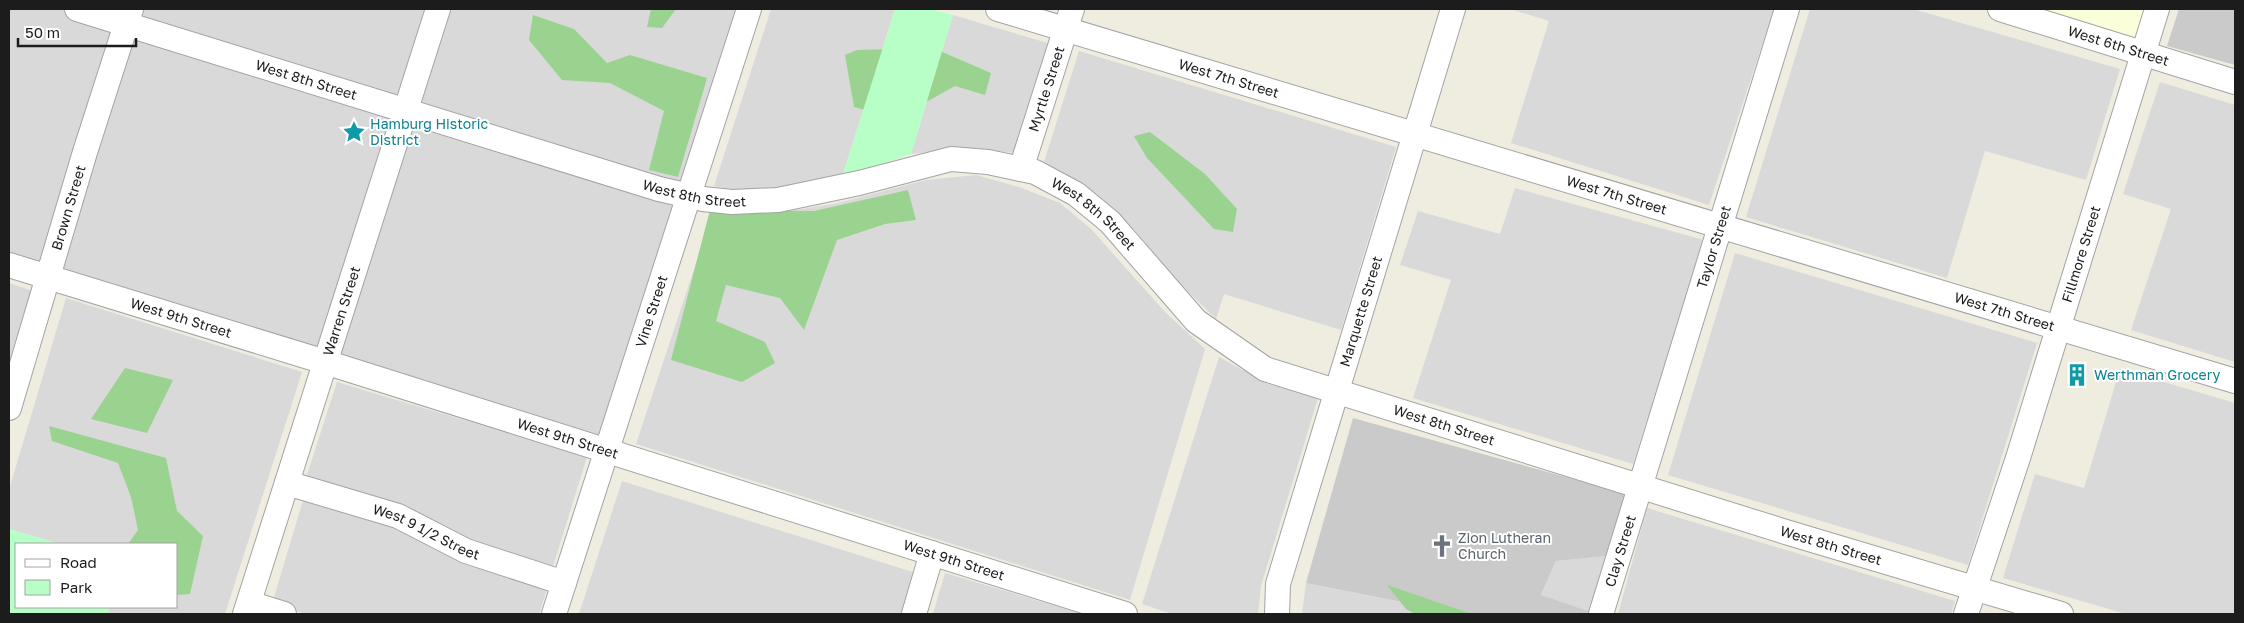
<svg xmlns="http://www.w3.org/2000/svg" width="2244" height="623" font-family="'Golos Text',sans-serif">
<rect width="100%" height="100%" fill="#efece0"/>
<g fill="#dad9d9">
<polygon points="9,9 739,9 601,437 9,256"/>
<polygon points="771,9 895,9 842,177 778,190 738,191 714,186"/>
<polygon points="1510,9 1774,9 1709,205 1511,143 1549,21"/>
<polygon points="1810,9 1913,9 2120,69 2086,180 1985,151 1947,278 1746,217"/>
<polygon points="953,15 1051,44 1016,153 967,148 911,154"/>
<polygon points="1079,51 1396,147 1341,330 1224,294 1216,319 1172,276 1135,230 1090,189 1044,162"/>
<polygon points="2160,82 2235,105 2235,362 2131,330 2171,209 2123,194"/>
<polygon points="976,175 1019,187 1060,203 1091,229 1165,312 1205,349 1130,600 636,444 713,212 778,213 838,203 926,180"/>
<polygon points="1515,188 1704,240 1633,464 1413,398 1451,280 1400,265 1418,211 1500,234"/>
<polygon points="1735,253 2037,343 1968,565 1668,475"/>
<polygon points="9,283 36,292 9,387"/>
<polygon points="66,298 302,372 225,614 107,614 110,607 176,607 176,544 60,544 9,529 9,490"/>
<polygon points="1219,357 1268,384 1318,398 1261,586 1258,614 1172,614 1142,604"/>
<polygon points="2120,369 2235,403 2235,614 2126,614 2003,578 2035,474 2084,488"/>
<polygon points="337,382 587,457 551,573 304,484"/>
<polygon points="622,481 919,574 907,614 579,614"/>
<polygon points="304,497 423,536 547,589 539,614 306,614 272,604"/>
<polygon points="1647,508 1955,601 1951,614 1618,614"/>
<polygon points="1607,556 1591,612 1541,596 1556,561"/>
<polygon points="945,573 1082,614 933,614"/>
<polygon points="1306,583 1463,614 1302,614"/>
</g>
<polygon fill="#faffd9" points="2045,9 2144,9 2135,37"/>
<g fill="#cacaca">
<polygon points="2179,9 2235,9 2235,65 2167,46"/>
<polygon points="1353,418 1627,494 1607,556 1556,561 1541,595 1591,612 1590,614 1463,614 1306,583"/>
</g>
<g fill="#9ad290">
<polygon points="651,9 676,9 662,28 647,27"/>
<polygon points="533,15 574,29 607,63 630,55 707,78 678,177 649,170 664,111 610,83 562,80 529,40"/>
<polygon points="933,48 991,73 985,95 955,86 910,111 879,114 854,107 845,55 857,50"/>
<polygon points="1150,132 1205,174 1237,209 1233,232 1214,229 1147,158 1134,136"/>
<polygon points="908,190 916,220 885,224 837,240 804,330 780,298 726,285 716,321 765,342 775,363 742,382 671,360 710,210 814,211"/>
<polygon points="125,368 173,380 147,433 91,419"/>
<polygon points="49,426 166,458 177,511 203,536 190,594 176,595 176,544 128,544 138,530 131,497 118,463 52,441"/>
<polygon points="1387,585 1472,614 1415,614 1406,609"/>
</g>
<g fill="#b7ffc7">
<polygon points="895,9 931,9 953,15 911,154 842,177"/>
<polygon points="9,529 60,544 16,544 16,607 110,607 107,614 9,614"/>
</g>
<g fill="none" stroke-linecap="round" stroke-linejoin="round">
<defs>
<g id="minor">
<path id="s1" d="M77,9L659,189L703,199L732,202L778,200L859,183L951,159L988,162L1035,172L1076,194L1110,222L1196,321L1265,369L1789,533L2061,614"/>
<path id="s2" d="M998,9L2235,381"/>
<path id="s3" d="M2000,9L2235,82"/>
<path id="s4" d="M1021,169L1072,9"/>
<path id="s5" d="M9,265L325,362L1125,614"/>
<path id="s6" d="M9,408L85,152L131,9"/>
<path id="s7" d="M287,483L398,516L466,551L564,583"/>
<polyline points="249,603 284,614"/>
<path id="s8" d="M245,614L438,9"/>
<path id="s9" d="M554,614L749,9"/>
<polyline points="914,614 932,553"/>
<path id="s10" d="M1277,614L1278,584L1453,9"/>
<path id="s11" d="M1601,614L1787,9"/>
<path id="s12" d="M1966,614L2018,458L2157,9"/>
</g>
</defs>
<use href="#minor" stroke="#a3a3a3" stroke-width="26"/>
<use href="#minor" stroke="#fff" stroke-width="24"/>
</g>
<defs>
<symbol id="sight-bare" viewBox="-9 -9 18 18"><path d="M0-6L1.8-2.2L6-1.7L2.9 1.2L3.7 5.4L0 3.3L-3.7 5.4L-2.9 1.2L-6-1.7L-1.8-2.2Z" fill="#0f9aa8" stroke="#fff" stroke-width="2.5" paint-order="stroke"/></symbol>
<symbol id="building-bare" viewBox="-9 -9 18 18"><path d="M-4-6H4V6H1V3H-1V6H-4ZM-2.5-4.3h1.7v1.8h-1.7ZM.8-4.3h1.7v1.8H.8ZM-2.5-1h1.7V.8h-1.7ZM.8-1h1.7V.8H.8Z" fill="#0f9aa8" stroke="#fff" stroke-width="2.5" paint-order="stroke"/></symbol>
<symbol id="church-bare" viewBox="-9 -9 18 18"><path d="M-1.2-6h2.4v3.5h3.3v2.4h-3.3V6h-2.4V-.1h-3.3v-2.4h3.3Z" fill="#6b7280" stroke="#fff" stroke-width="2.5" paint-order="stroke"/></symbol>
</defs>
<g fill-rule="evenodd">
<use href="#sight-bare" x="338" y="116" width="32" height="32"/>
<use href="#building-bare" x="2061" y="359" width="32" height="32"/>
<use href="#church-bare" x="1426" y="530" width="32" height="32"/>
</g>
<g text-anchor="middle" stroke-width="4" stroke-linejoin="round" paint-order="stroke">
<g font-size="14" fill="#1c1c1c" stroke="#fff">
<text dy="5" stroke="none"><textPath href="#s3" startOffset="124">West 6th Street</textPath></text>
<text dy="5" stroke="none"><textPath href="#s1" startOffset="240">West 8th Street</textPath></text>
<text dy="5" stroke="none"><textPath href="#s2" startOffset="241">West 7th Street</textPath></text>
<text dy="5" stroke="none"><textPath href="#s4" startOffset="84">Myrtle Street</textPath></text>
<text dy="5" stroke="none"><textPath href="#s1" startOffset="645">West 8th Street</textPath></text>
<text dy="5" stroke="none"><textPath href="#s2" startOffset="646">West 7th Street</textPath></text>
<text dy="5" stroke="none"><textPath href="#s6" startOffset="209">Brown Street</textPath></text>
<text dy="5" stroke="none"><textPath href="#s1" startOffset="1065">West 8th Street</textPath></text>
<text dy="5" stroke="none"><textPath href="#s11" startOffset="384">Taylor Street</textPath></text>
<text dy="5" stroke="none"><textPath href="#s12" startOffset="378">Fillmore Street</textPath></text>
<text dy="5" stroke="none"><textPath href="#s8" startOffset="318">Warren Street</textPath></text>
<text dy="5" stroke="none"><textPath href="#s10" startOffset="315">Marquette Street</textPath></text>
<text dy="5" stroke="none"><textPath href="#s2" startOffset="1051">West 7th Street</textPath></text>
<text dy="5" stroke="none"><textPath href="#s9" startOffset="318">Vine Street</textPath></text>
<text dy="5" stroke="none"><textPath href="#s5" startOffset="180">West 9th Street</textPath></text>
<text dy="5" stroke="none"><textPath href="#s1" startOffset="1486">West 8th Street</textPath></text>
<text dy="5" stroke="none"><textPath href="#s5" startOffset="585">West 9th Street</textPath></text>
<text dy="5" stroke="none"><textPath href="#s7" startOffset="148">West 9 1/2 Street</textPath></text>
<text dy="5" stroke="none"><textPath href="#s1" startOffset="1891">West 8th Street</textPath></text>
<text dy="5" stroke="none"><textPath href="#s11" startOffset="66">Clay Street</textPath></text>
<text dy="5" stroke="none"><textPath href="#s5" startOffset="990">West 9th Street</textPath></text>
</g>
<g font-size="14" fill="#0d838f" stroke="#fff" text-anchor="start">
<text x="370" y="129">Hamburg Historic<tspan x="370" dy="16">District</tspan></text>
<text x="2094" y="380">Werthman Grocery</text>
</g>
<g font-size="14" fill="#5b616d" stroke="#fff" text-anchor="start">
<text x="1458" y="543">Zion Lutheran<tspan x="1458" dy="16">Church</tspan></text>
</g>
</g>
<rect width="2244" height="623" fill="none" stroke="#1c1c1c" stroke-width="20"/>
<rect x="15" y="543" width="162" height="65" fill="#ffffff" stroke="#a4a4a4"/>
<rect x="25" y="559" width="25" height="8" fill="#ffffff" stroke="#a4a4a4"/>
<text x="60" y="568" font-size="15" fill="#1c1c1c">Road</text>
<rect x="25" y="580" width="25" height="15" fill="#b7ffc7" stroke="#a4a4a4"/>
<text x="60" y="593" font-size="15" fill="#1c1c1c">Park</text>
<path d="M18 38v8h118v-8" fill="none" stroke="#1c1c1c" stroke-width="2.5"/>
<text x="25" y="38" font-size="15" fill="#1c1c1c" stroke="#ffffff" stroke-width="4" paint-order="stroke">50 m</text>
</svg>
